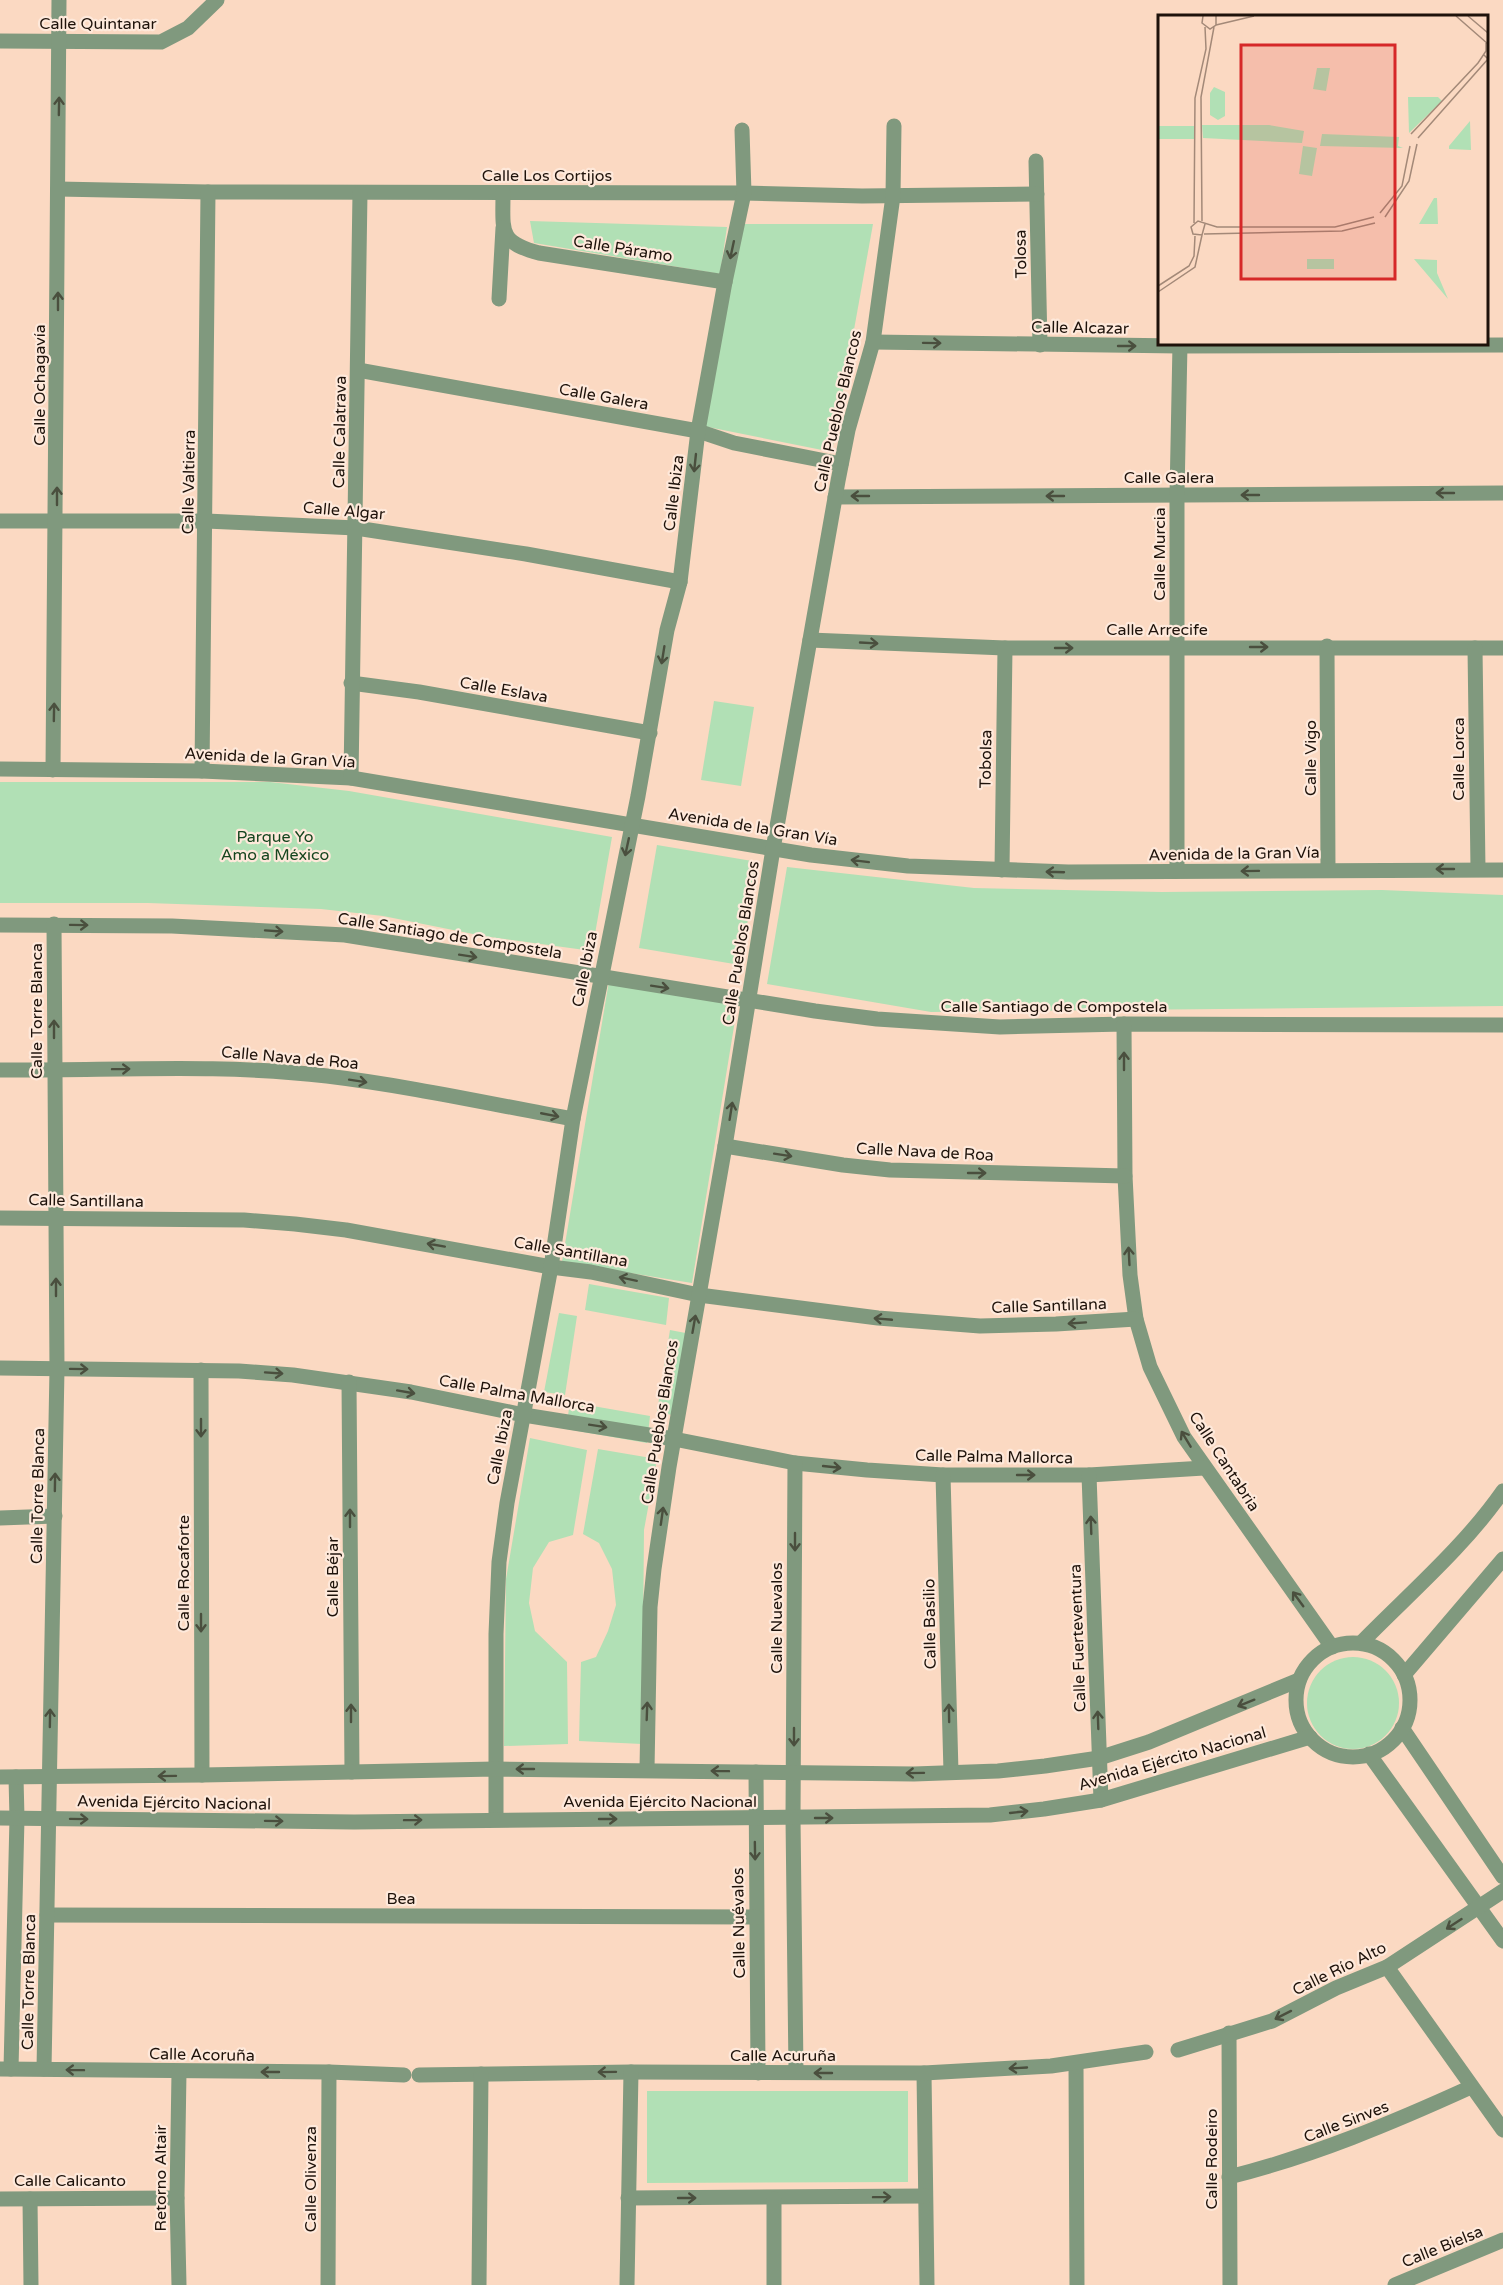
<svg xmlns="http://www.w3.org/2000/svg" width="1503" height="2285" font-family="'Varela Round',sans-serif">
<rect width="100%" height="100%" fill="#fbd9c2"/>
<g fill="#b1e0b5">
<polygon points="530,221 727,227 720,274 534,243"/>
<polygon points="742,224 873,224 832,452 703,426"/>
<polygon points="714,701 754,707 741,786 701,780"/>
<polygon points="0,782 270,782 349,791 612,837 592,951 483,936 383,916 321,909 148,903 0,903"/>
<polygon points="657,845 758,862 740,965 639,948"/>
<polygon points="787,867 974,888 1162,892 1382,890 1503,895 1503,1006 931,1012 767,984"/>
<polygon points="609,981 738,1002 692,1283 562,1262"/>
<polygon points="589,1284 669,1298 666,1325 585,1310"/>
<polygon points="559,1313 577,1316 565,1395 544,1392"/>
<polygon points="670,1330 696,1335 682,1417 657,1412"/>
<polygon points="570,1402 650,1416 647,1443 566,1429"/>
<polygon points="530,1438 587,1450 573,1535 549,1542 533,1568 529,1603 535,1631 567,1662 568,1744 504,1746 506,1579"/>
<polygon points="598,1449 657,1459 644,1530 642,1744 579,1741 581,1662 596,1657 608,1631 616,1605 612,1569 599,1543 583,1534"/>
<circle cx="1353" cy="1703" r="46"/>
<polygon points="647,2091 908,2091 908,2182 647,2183"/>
</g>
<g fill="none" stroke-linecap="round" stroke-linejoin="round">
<g stroke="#80997e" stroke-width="15">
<polyline points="0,41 161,42 188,28 217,0"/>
<polyline points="1036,161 1040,345"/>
<polyline points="58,189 208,192 744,193 862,196 1037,194"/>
<path d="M503,193C503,231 498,242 539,253L725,282"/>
<polyline points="499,299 503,228"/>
<polyline points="873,342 1180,346 1503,345"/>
<polyline points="358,370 698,431 734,443 841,464"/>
<polyline points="835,497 1503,493"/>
<polyline points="0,521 206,521 356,528 526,554 680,582"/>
<polyline points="810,640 1005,648 1503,648"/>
<polyline points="1327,646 1328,870"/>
<polyline points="1475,648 1478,869"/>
<polyline points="351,683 419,692 650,733"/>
<polyline points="0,769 202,771 351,778 811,855 908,866 1068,872 1503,870"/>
<polyline points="53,770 59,0"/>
<polyline points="202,771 208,192"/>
<polyline points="351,778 360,193"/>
<polyline points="1002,870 1005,648"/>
<polyline points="1177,871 1177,495 1180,344"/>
<polyline points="0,925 172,926 345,935 815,1011 877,1019 1000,1027 1124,1024 1503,1025"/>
<polyline points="1124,1024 1125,1176 1130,1275 1136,1319 1150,1367 1184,1437 1332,1647"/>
<path d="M0,1070C109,1071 218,1063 327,1076C409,1086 491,1104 573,1119"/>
<polyline points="725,1146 843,1165 890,1170 1125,1176"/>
<polyline points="0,1218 244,1220 295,1224 346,1230 551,1267 591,1272 699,1295 878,1318 980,1326 1056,1324 1136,1319"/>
<polyline points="0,1368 239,1371 293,1375 411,1392 524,1415 674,1439 795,1463 867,1470 943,1475 1089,1475 1204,1468"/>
<polyline points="201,1370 202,1775"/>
<polyline points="349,1382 352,1772"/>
<polyline points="795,1463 793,1818 796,2072"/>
<polyline points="943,1475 951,1772"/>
<polyline points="1089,1475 1101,1800"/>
<polyline points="0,1518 55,1516"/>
<polyline points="1402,1728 1503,1877"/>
<polyline points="1369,1754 1503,1941"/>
<polyline points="647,1769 650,1607 654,1569 669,1467 725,1146 773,849 838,481 848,430 873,342 893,196 894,126"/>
<polyline points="756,1772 758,2073"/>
<polyline points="496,1819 496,1634 499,1562 507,1503 551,1267 573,1119 638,796 667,630 680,582 698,431 725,282 744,193 742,130"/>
<polyline points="47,1915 756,1917"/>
<polyline points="1387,1967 1503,2130"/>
<polyline points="1229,2033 1230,2285"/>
<polyline points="1178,2050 1272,2021 1336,1988 1387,1967 1503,1891"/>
<polyline points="1076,2064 1077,2285"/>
<polyline points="0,2069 329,2072 404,2075"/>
<polyline points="11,2069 17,1818 16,1777"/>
<polyline points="44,2069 57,1369 54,924"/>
<polyline points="924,2073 927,2285"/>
<polyline points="419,2075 631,2072 924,2073 1051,2066 1146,2052"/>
<path d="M1229,2177C1313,2156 1392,2123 1471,2087"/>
<polyline points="628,2198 925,2196"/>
<polyline points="0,2199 177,2198"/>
<polyline points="30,2199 31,2285"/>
<polyline points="774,2199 774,2285"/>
<polyline points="179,2285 177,2198 179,2072"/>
<polyline points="328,2285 329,2072"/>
<polyline points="479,2285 481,2074"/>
<polyline points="627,2285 631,2072"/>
<polyline points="1395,2285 1503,2240"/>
</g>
<g stroke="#80997e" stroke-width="15">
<path d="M1361,1643C1409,1594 1464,1547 1503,1491"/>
<circle cx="1353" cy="1700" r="57"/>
<polyline points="1404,1675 1503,1559"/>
<polyline points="0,1777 202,1775 495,1769 914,1774 998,1771 1045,1766 1099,1758 1149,1742 1299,1680"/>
<polyline points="0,1818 354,1822 990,1815 1044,1809 1101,1800 1310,1737"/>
</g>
</g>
<defs><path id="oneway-shaft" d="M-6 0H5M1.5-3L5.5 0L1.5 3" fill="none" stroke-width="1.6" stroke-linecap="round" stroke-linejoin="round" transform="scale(1.5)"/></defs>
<g stroke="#4a4f3e">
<use href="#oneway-shaft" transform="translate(59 106) rotate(-89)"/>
<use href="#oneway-shaft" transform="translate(732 250) rotate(102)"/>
<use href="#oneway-shaft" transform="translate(58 301) rotate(-90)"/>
<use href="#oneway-shaft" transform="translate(932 343) rotate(1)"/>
<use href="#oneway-shaft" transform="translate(1127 346)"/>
<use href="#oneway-shaft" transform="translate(695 463) rotate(96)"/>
<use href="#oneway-shaft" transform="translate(1445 493) rotate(180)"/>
<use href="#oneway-shaft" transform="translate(1250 495) rotate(180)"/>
<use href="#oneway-shaft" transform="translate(57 496) rotate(-90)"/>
<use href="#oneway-shaft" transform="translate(860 496) rotate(180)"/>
<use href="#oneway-shaft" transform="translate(1055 496) rotate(180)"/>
<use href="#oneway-shaft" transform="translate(869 643) rotate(3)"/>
<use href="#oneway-shaft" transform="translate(1259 647)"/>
<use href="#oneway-shaft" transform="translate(1064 648)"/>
<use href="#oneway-shaft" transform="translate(663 655) rotate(99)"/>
<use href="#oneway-shaft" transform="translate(54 712) rotate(-89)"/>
<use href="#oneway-shaft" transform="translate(627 847) rotate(102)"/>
<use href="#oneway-shaft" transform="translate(860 861) rotate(-173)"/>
<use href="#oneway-shaft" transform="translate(1445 869) rotate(180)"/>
<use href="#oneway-shaft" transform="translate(1250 871) rotate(179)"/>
<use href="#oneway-shaft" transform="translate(1055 872) rotate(-178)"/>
<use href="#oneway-shaft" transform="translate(79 925) rotate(1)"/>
<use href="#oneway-shaft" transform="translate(274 931) rotate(4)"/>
<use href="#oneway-shaft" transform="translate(468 956) rotate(9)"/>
<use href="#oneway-shaft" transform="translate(660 987) rotate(9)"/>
<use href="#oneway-shaft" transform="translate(54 1029) rotate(-90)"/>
<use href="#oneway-shaft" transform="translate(1124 1061) rotate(-90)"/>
<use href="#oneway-shaft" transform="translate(121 1069) rotate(-1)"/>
<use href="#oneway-shaft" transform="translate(358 1081) rotate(9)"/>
<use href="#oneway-shaft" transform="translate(731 1111) rotate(-81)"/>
<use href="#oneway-shaft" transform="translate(550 1115) rotate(11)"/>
<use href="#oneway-shaft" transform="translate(783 1155) rotate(9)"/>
<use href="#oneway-shaft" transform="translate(977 1173)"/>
<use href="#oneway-shaft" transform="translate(436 1245) rotate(-170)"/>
<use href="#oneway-shaft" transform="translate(1129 1256) rotate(-93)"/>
<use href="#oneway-shaft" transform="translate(628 1279) rotate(-168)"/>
<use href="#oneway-shaft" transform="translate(56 1287) rotate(-90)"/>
<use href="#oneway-shaft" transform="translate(883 1319) rotate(-175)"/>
<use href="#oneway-shaft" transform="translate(1077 1323) rotate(176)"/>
<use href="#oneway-shaft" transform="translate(694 1324) rotate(-80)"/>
<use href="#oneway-shaft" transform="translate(79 1369) rotate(1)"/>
<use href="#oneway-shaft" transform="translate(274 1373) rotate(4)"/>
<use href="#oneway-shaft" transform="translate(406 1392) rotate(10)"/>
<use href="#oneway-shaft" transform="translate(598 1426) rotate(9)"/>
<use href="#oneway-shaft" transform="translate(201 1428) rotate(90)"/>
<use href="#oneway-shaft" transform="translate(1186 1439) rotate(-121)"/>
<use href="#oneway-shaft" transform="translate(832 1467) rotate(6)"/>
<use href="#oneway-shaft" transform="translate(1026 1475)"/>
<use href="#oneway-shaft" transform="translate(55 1482) rotate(-89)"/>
<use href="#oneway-shaft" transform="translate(662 1516) rotate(-82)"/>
<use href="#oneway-shaft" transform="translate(350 1518) rotate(-90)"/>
<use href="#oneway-shaft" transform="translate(1091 1525) rotate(-92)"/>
<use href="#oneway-shaft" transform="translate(795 1542) rotate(90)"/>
<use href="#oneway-shaft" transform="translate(1298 1599) rotate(-126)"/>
<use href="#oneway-shaft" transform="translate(201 1623) rotate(90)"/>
<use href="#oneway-shaft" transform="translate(1246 1703) rotate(158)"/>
<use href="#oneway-shaft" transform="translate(647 1711) rotate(-88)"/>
<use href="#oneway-shaft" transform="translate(351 1713) rotate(-90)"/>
<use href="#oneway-shaft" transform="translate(949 1713) rotate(-91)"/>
<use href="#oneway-shaft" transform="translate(50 1718) rotate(-89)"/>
<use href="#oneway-shaft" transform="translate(1098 1720) rotate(-92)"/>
<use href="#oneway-shaft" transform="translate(794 1737) rotate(90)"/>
<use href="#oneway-shaft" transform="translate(525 1769) rotate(180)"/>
<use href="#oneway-shaft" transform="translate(720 1771) rotate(-179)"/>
<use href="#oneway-shaft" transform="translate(915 1773) rotate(179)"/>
<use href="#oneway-shaft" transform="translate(167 1776) rotate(179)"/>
<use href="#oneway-shaft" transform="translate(1019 1812) rotate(-6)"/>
<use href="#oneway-shaft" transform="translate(824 1818)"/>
<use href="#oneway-shaft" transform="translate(79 1819) rotate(1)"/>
<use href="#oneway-shaft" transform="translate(608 1819)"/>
<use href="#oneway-shaft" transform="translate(413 1820) rotate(-1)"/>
<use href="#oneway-shaft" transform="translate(274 1821) rotate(1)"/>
<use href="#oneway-shaft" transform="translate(755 1851) rotate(89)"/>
<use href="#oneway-shaft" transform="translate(1454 1924) rotate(147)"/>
<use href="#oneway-shaft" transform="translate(1283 2015) rotate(153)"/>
<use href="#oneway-shaft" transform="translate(1018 2068) rotate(177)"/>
<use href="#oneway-shaft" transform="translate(75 2070) rotate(-179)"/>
<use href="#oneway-shaft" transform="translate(270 2072) rotate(-180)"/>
<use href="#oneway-shaft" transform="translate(607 2072) rotate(179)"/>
<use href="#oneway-shaft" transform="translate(823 2073) rotate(-180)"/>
<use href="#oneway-shaft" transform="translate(882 2197) rotate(-1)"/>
<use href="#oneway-shaft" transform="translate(687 2198)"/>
</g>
<g text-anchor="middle" stroke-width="4.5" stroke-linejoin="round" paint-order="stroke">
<g font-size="16" fill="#1e120a" stroke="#fee9db">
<text x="98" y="29">Calle Quintanar</text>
<text x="547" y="181">Calle Los Cortijos</text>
<text transform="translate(623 248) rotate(9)" y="6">Calle Páramo</text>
<text transform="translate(1020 254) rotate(-91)" y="6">Tolosa</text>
<text transform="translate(1080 327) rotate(1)" y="6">Calle Alcazar</text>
<text transform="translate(39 385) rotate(-90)" y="6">Calle Ochagavía</text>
<text transform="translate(604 396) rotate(10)" y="6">Calle Galera</text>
<text transform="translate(837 411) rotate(-77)" y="6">Calle Pueblos Blancos</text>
<text transform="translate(339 432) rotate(-89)" y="6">Calle Calatrava</text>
<text x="1169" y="483">Calle Galera</text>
<text transform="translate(188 482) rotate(-89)" y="6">Calle Valtierra</text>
<text transform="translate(673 493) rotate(-83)" y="6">Calle Ibiza</text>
<text transform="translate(344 510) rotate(5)" y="6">Calle Algar</text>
<text transform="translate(1159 554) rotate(-90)" y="6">Calle Murcia</text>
<text x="1157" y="635">Calle Arrecife</text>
<text transform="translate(504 689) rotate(10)" y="6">Calle Eslava</text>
<text transform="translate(270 757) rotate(3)" y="6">Avenida de la Gran Vía</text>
<text transform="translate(1310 758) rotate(-90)" y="6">Calle Vigo</text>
<text transform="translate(985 759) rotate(-89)" y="6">Tobolsa</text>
<text transform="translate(1458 759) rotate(-90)" y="6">Calle Lorca</text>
<text transform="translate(753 826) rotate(9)" y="6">Avenida de la Gran Vía</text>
<text transform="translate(1234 853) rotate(-1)" y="6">Avenida de la Gran Vía</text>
<text transform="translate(450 935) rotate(9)" y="6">Calle Santiago de Compostela</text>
<text transform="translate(740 943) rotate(-81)" y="6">Calle Pueblos Blancos</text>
<text transform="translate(584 969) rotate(-79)" y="6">Calle Ibiza</text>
<text x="1054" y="1012">Calle Santiago de Compostela</text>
<text transform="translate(36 1011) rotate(-90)" y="6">Calle Torre Blanca</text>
<text transform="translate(290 1057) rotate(5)" y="6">Calle Nava de Roa</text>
<text transform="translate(925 1151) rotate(3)" y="6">Calle Nava de Roa</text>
<text transform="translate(86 1200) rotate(1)" y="6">Calle Santillana</text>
<text transform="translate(571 1251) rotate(10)" y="6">Calle Santillana</text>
<text transform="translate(1049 1305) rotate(-2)" y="6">Calle Santillana</text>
<text transform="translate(517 1393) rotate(10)" y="6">Calle Palma Mallorca</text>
<text transform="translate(659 1422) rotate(-81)" y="6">Calle Pueblos Blancos</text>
<text transform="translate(499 1447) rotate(-79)" y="6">Calle Ibiza</text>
<text transform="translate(994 1456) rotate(1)" y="6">Calle Palma Mallorca</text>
<text transform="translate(1225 1461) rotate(57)" y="6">Calle Cantabria</text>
<text transform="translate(37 1496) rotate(-89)" y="6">Calle Torre Blanca</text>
<text transform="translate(183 1573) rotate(-90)" y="6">Calle Rocaforte</text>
<text transform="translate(332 1577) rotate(-90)" y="6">Calle Béjar</text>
<text transform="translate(776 1618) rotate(-90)" y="6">Calle Nuevalos</text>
<text transform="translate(929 1624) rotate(-91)" y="6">Calle Basilio</text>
<text transform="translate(1077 1638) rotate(-92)" y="6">Calle Fuerteventura</text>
<text transform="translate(1172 1758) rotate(-16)" y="6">Avenida Ejército Nacional</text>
<text x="660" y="1807">Avenida Ejército Nacional</text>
<text transform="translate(174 1802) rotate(1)" y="6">Avenida Ejército Nacional</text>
<text x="401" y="1904">Bea</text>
<text transform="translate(738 1923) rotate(-91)" y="6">Calle Nuévalos</text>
<text transform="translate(1339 1968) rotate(-26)" y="6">Calle Río Alto</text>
<text transform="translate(28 1982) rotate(-89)" y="6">Calle Torre Blanca</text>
<text transform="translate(202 2054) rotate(1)" y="6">Calle Acoruña</text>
<text x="783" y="2061">Calle Acuruña</text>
<text transform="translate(1346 2121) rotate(-21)" y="6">Calle Sinves</text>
<text transform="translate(1211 2159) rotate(-90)" y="6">Calle Rodeiro</text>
<text transform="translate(160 2178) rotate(-90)" y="6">Retorno Altair</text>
<text transform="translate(310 2179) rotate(-90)" y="6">Calle Olivenza</text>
<text x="70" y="2186">Calle Calicanto</text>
<text transform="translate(1442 2246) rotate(-22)" y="6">Calle Bielsa</text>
</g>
<g font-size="16" fill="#15451e" stroke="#fee9db">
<text x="275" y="842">Parque Yo<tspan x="275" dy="18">Amo a México</tspan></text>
</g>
</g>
<g transform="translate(1158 15)">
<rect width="330" height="330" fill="#fbd9c2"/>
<path d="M159,53H172L168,76L155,74ZM56,72L67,77V101L60,105L52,100V78ZM250,82H280L284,86L251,118ZM312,106L313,135L291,134V131ZM44,110H111L146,116L144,128L45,123ZM0,111H37V124H0ZM164,119L241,122L240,131L245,133L162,131ZM145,131L159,133L154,161L141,159ZM276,183H279L280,209H261ZM149,244H176V254H149ZM256,244L279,245V258L290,284Z" fill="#b1e0b5"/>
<path fill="none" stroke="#a38978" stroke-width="1.5" d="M45,1L44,8L52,14L58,10V1M298,1L330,29M310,1L330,18M58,10L96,1M253,119L320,48L328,36V28M260,123L330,44L326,40M222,198L244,171L252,131M227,202L251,166L259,129M44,206L43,82L56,12M36,208L37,83L48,34L47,12M47,209L44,220L35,219L33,212L40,206L59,212H177L216,202M46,219L184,216L217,208M0,271L31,251L36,241L37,221M0,277L37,252L44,220"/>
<path fill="#d62828" fill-opacity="0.15" stroke="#d62828" stroke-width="3" d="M83,30H237V264H83Z"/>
<rect width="330" height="330" fill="none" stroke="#1e120a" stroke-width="3"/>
</g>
</svg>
